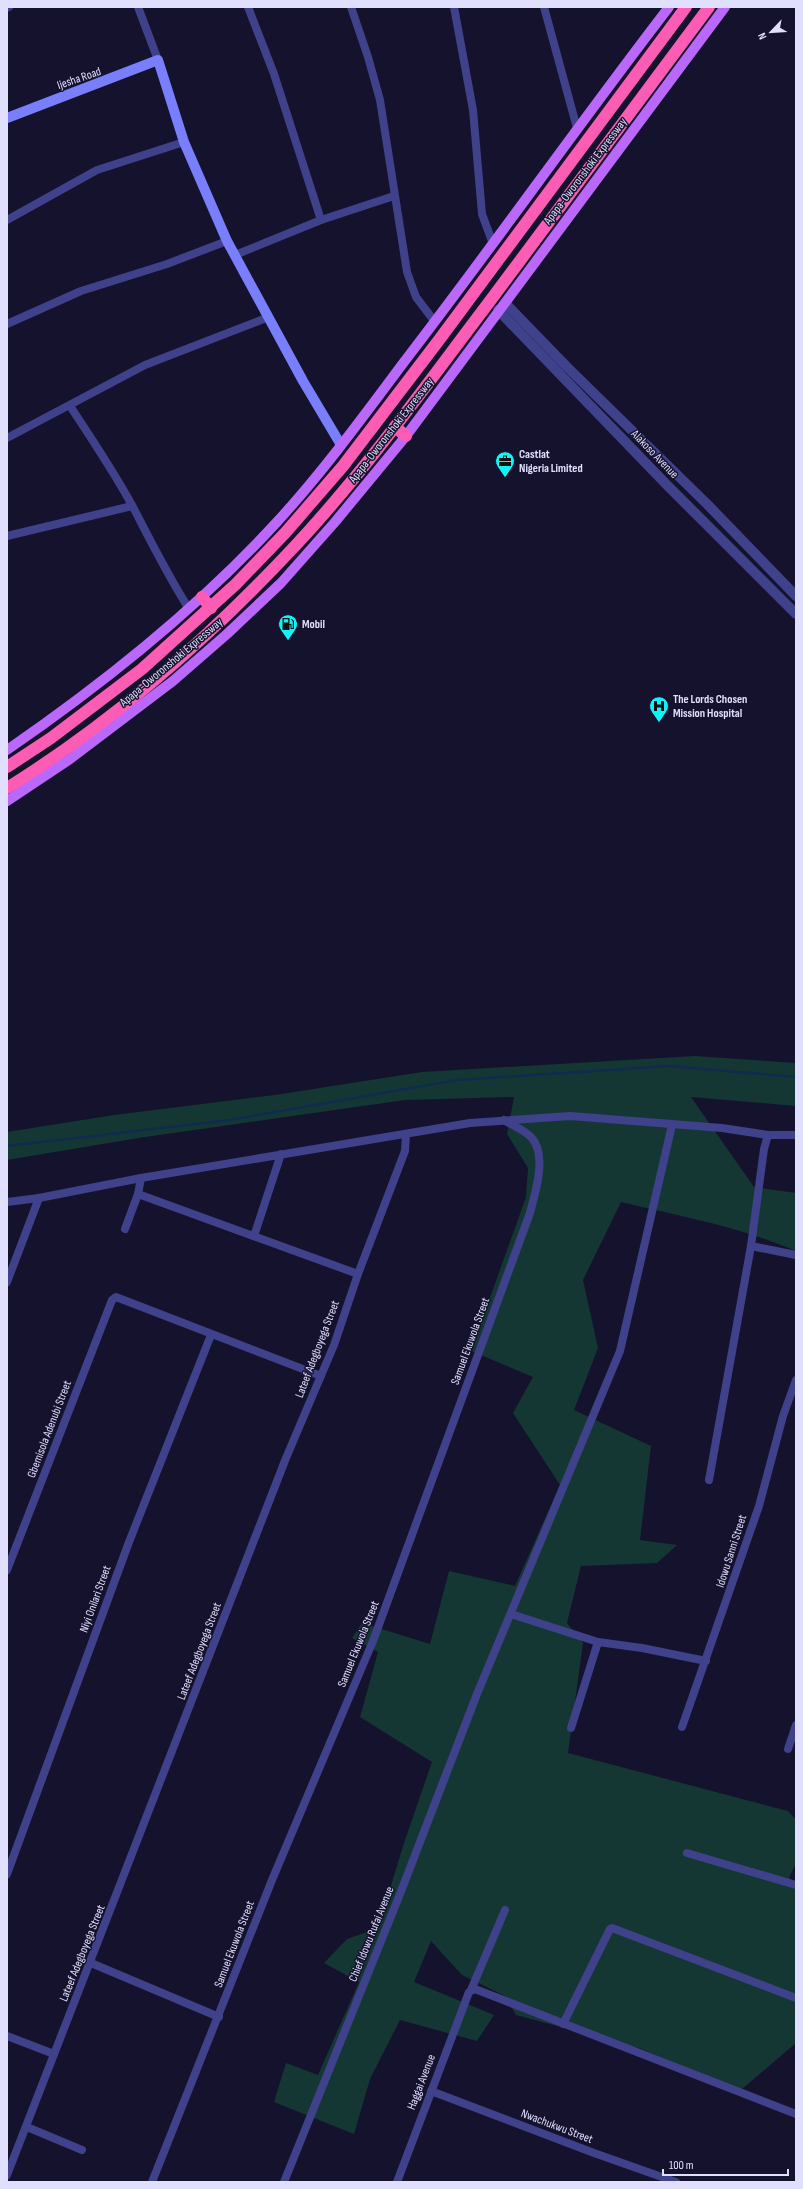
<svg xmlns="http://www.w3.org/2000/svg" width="803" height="2189" font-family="'Sofia Sans Condensed',sans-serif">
<rect width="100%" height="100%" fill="#15122d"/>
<path fill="#153733" d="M695,1056L796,1063V1106L691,1097L754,1187L796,1193V1251C740,1227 680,1216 621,1202L583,1280L598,1348L574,1410L651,1446L640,1540L677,1545L657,1563L581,1566L567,1623L583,1643L568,1753L788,1811L796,1820V1863L789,1878L796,1882V2043L742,2089L702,2075L639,2048L516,2015L505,1996L462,1975L431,1941L414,1982L494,2015L477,2041L400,2020L370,2079L354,2134L274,2102L286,2063L318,2075L359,1982L324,1963L347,1939L378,1928L404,1843L432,1762L360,1717L378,1652L352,1638L362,1623L430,1644L449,1571L515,1586L560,1485L513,1413L533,1377L471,1351L526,1197L528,1168L507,1134L514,1097L405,1100L145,1137L7,1160V1132L114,1115L275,1095L422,1072Z"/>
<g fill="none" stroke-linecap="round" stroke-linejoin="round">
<polyline stroke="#0f2b50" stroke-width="2.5" points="7,1146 230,1120 457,1080 669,1066 796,1077"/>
<g stroke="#3f418b" stroke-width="8">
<polyline points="138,7 158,60"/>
<polyline points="248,7 274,74 321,220"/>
<polyline points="351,7 368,57 380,100 407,272 416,297 435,322"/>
<polyline points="454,7 473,110 482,214 493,244"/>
<polyline points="544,7 577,128"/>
<polyline points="7,8 9,7"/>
<polyline points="7,220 97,170 184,142"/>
<polyline points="235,255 321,220 394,196"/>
<polyline points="7,324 81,291 167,264 227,241"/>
<path d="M70,406C92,439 114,472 133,507C151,542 168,576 189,609"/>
<polyline points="7,438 145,365 269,317"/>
<polyline points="7,536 132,506"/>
<polyline points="141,1178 138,1194 358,1274"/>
<polyline points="7,1202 39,1198 141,1178 470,1123 570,1116 722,1128 768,1135 796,1135"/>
<polyline points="125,1229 138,1194"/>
<polyline points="254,1236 281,1154"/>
<polyline points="751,1246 796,1255"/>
<polyline points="7,1282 39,1198"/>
<polyline points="709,1480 751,1246 764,1149 768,1135"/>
<polyline points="7,1570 112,1300 116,1297 321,1376"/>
<polyline points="511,1614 598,1642 642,1648 706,1661"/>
<polyline points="682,1727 759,1506 783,1416 796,1380"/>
<polyline points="571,1728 598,1642"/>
<polyline points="788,1749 796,1725"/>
<polyline points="687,1853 796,1885"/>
<polyline points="7,1874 129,1542 211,1335"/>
<polyline points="91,1963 219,2017"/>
<polyline points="471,1990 505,1910"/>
<polyline points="563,2024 610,1929 612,1928 796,1998"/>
<polyline points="7,2036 54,2054"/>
<polyline points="431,2091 594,2153 676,2182"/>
<polyline points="27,2127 82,2150"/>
<polyline points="7,2175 286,1458 334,1345 358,1274 405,1151 406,1134"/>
<path d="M152,2182L272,1880L373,1641L530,1213C535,1193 548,1155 531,1137C524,1130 512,1125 504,1120"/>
<polyline points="284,2182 400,1894 477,1694 620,1351 672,1125"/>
<polyline points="397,2182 469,1992 475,1989 796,2114"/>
</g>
<g stroke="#3f418b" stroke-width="10">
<polyline points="505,303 567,367 707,504 796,596"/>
<polyline points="498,310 666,484 796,614"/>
</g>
<polyline stroke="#787efc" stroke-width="10" points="7,118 158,60 184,142 227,241 303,381 341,445"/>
<g stroke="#ba68fc" stroke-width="10">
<path d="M7,750C103,684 196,610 276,523C322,473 363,417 404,362C494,245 579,124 669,7"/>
<polyline points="7,801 70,759 173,681 227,634 281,583 335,522 406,436 725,7"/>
</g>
<g stroke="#fc5cb4" stroke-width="12">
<polyline points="395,427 406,436"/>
<polyline points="202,597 211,608"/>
<polyline points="7,767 51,738 142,669 236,584 286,532 343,466 439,340 686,7"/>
<path d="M7,788C113,722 210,637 295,546C366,470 427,384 490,301C563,203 636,105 709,7"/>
</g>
</g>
<defs>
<symbol id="office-pin" viewBox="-11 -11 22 30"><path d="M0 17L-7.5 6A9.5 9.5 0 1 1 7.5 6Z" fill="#0ff4fa" stroke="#15122d"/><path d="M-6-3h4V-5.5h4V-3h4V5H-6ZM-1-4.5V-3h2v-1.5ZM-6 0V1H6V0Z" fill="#111"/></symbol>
<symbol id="fuel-pin" viewBox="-11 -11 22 30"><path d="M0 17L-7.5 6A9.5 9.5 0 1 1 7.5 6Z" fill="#0ff4fa" stroke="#15122d"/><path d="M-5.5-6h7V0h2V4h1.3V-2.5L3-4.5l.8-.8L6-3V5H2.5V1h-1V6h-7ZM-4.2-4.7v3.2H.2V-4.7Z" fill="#111"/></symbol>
<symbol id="hospital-pin" viewBox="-11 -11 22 30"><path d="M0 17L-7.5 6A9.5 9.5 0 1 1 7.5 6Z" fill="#0ff4fa" stroke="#15122d"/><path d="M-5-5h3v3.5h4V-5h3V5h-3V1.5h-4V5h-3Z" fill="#111"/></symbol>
</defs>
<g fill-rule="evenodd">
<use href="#office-pin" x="494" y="450" width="22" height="30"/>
<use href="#fuel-pin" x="277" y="613" width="22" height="30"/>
<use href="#hospital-pin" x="648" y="695" width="22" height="30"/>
</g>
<g text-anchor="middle" stroke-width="3" stroke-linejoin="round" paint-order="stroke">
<g font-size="12" fill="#e0dffe" stroke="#15122d">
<text transform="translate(79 78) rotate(-19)" y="4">Ijesha Road</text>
<text transform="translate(585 171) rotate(-53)" y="4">Apapa-Oworonshoki Expressway</text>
<text transform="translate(391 430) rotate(-52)" y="4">Apapa-Oworonshoki Expressway</text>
<text transform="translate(655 454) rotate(46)" y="4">Alakoso Avenue</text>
<text transform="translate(171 662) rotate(-40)" y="4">Apapa-Oworonshoki Expressway</text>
<text transform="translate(470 1341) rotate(-70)" y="4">Samuel Ekuwola Street</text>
<text transform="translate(317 1349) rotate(-69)" y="4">Lateef Adegboyega Street</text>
<text transform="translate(49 1429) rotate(-69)" y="4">Gbemisola Adenubi Street</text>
<text transform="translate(731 1551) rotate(-72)" y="4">Idowu Sanni Street</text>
<text transform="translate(95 1599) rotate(-70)" y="4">Niyi Onilari Street</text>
<text transform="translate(358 1644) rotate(-68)" y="4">Samuel Ekuwola Street</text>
<text transform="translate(199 1651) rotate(-69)" y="4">Lateef Adegboyega Street</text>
<text transform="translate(371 1934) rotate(-68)" y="4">Chief Idowu Rufai Avenue</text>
<text transform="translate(234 1944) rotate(-69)" y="4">Samuel Ekuwola Street</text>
<text transform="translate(82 1953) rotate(-68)" y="4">Lateef Adegboyega Street</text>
<text transform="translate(421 2082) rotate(-69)" y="4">Haggai Avenue</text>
<text transform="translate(557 2126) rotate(21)" y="4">Nwachukwu Street</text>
</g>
<g font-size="12" font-weight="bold" fill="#e0dffe" stroke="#15122d" text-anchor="start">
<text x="519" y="458">Castlat<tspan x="519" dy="14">Nigeria Limited</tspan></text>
<text x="302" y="628">Mobil</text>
<text x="673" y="703">The Lords Chosen<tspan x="673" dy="14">Mission Hospital</tspan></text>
</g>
</g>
<rect width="803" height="2189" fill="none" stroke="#e0dffe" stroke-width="16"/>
<g transform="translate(771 32) rotate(245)" stroke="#15122d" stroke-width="3" paint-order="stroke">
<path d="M0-3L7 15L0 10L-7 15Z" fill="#e0dffe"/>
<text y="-6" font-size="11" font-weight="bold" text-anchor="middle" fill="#e0dffe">N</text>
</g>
<path d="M663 2169v6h125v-6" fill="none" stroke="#e0dffe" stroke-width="2"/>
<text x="669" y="2169" font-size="12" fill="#e0dffe" stroke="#15122d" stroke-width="3" paint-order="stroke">100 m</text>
</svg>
